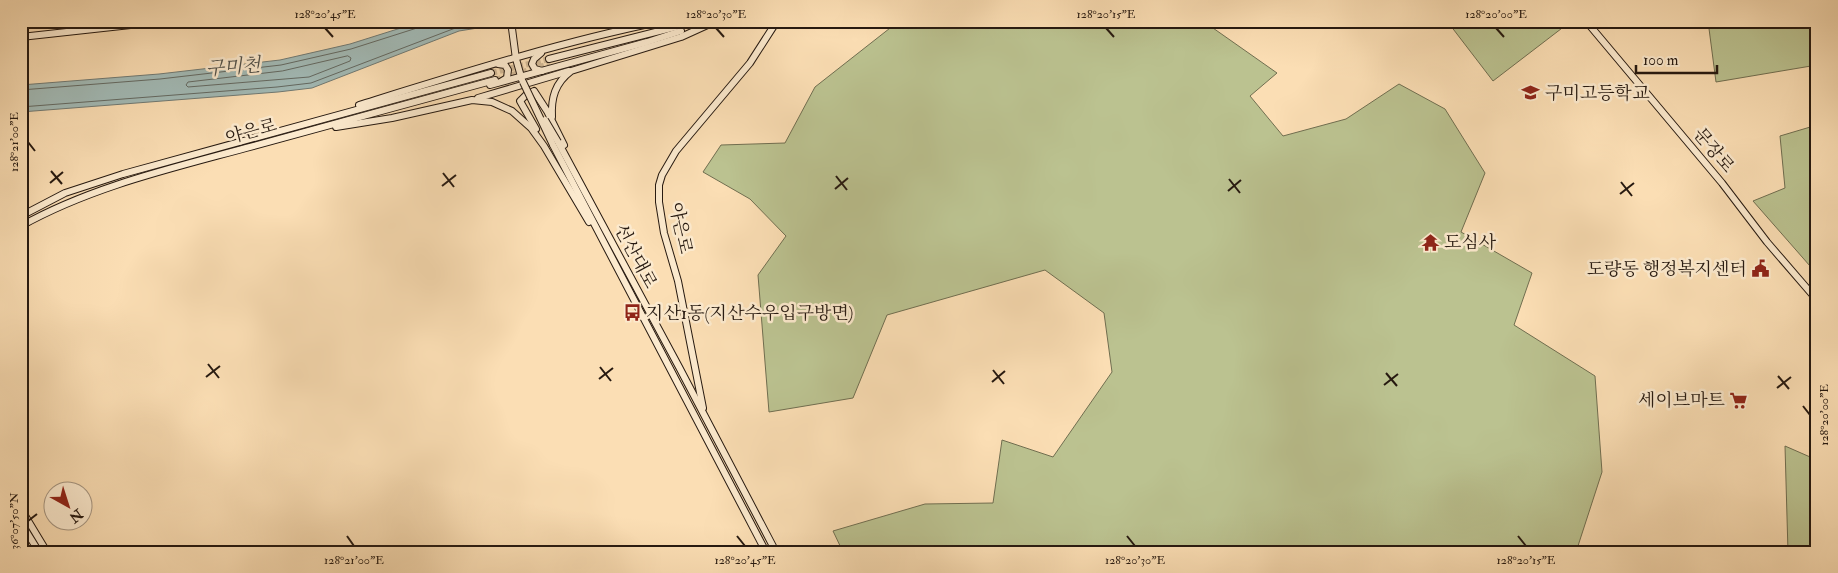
<svg xmlns="http://www.w3.org/2000/svg" width="1838" height="573" font-family="'IM FELL Double Pica','Noto Serif KR',serif">
<rect width="100%" height="100%" fill="#fbdeb4"/>
<filter id="stains"><feTurbulence type="fractalNoise" baseFrequency=".004" numOctaves="4"/><feColorMatrix values="0 0 0 0 .2 0 0 0 0 .09 0 0 0 0 .02 0 0 0 .5 -.17"/></filter>
<radialGradient id="worn" r=".72"><stop offset=".6" stop-color="#630" stop-opacity="0"/><stop offset="1" stop-color="#630" stop-opacity=".3"/></radialGradient>
<g fill="#bbc290" stroke="#706e50">
<polygon points="899,21 1203,21 1277,73 1250,96 1283,136 1346,119 1399,84 1445,109 1485,173 1461,232 1532,273 1514,325 1595,376 1602,472 1576,552 843,552 833,531 925,504 993,503 1002,440 1053,457 1112,372 1104,313 1045,270 887,315 853,398 769,412 758,275 786,236 750,199 703,172 721,145 785,143 815,87"/>
<polygon points="1447,21 1569,21 1570,22 1493,81"/>
<polygon points="1708,21 1817,21 1817,65 1716,82"/>
<polygon points="1817,125 1817,274 1753,201 1785,188 1780,136"/>
<polygon points="1785,446 1817,460 1817,552 1788,552"/>
</g>
<polygon fill="#a2bab6" stroke="#707a74" points="423,21 522,21 459,31 312,88 278,92 21,112 21,85 159,74 280,60 350,44"/>
<g fill="none" stroke-linecap="round" stroke-linejoin="round">
<g stroke="#646a63" stroke-width="1">
<polygon points="348,56 351,58 350,61 309,77 188,87 186,85 188,82 282,71"/>
<polyline points="21,90 160,79 281,65 351,49 417,28 420,26 421,21"/>
<polyline points="21,107 277,87 311,83 458,27 490,21"/>
</g>
<g stroke="#d0b793" stroke-width="6" stroke-dasharray="6 3" stroke-linecap="butt">
<polyline points="491,73 549,59"/>
<polyline points="495,80 550,64"/>
</g>
<defs>
<g id="secondary">
<polyline points="511,21 516,59 522,80"/>
<polyline points="1586,21 1722,183 1767,242 1817,300"/>
<polyline points="21,37 167,21"/>
<polyline points="541,53 534,59 532,64 535,69 542,71"/>
<polyline points="549,59 699,21"/>
<polyline points="498,64 505,65 508,70 507,78 502,81"/>
<polyline points="490,85 647,42 681,31"/>
<polyline points="478,98 569,71"/>
<path d="M359,105C459,74 560,42 663,21"/>
<path d="M552,117C551,98 555,83 571,71L681,37L714,22"/>
<polyline points="336,127 392,118 472,100 492,102 512,111 531,128 544,146 589,222"/>
<polyline points="536,129 520,101 526,95 534,91 547,111 564,145"/>
<polyline points="558,142 679,367 776,552"/>
<polyline points="553,145 766,552"/>
<polyline points="21,216 65,193 123,174 491,73"/>
<path d="M21,226C91,187 169,169 246,148C329,125 412,103 495,80"/>
<polyline points="703,408 678,281 664,233 659,202 659,185 662,175 676,151 750,63 777,21"/>
<polyline points="21,509 47,552"/>
<polyline points="21,523 39,552"/>
</g>
</defs>
<use href="#secondary" stroke="#261910" stroke-width="8"/>
<use href="#secondary" stroke="#fceace" stroke-width="6"/>
<defs>
<g id="secondary-bridge">
<polyline points="523,82 553,145"/>
<polyline points="545,120 558,142"/>
</g>
</defs>
<use href="#secondary-bridge" stroke="#261910" stroke-width="8" stroke-linecap="butt"/>
<use href="#secondary-bridge" stroke="#fceace" stroke-width="6"/>
</g>
<path fill="none" stroke="#261910" stroke-width="2" d="M325,28L333,37M716,28L724,37M1106,28L1114,37M1496,28L1504,37M28,142L35,151M51,171L62,184M443,173L454,187M836,176L847,190M1229,179L1240,193M1621,182L1632,196M50,183L63,172M442,186L456,175M835,189L848,178M1228,191L1241,180M1620,194L1634,183M208,364L219,378M600,367L611,381M993,370L1004,384M1386,373L1397,386M1778,376L1789,389M206,377L220,366M599,379L613,368M992,382L1005,371M1384,385L1398,374M1777,388L1791,377M1803,406L1810,415M28,521L37,514M347,536L354,546M737,536L745,546M1127,536L1135,546M1518,536L1526,546"/>
<defs>
<symbol id="school-bare" viewBox="-9 -9 18 18"><path d="M0-5L7-2L0 1L-7-2ZM-4 1L0 2.5L4 1V4Q0 6-4 4Z" fill="#8f2418" stroke="#fceace" stroke-width="2.5" paint-order="stroke"/></symbol>
<symbol id="temple-bare" viewBox="-9 -9 18 18"><path d="M0-6L5-2H3V0L6.5 2.5H4V6H1.5V3h-3V6H-4V2.5H-6.5L-3 0V-2H-5Z" fill="#8f2418" stroke="#fceace" stroke-width="2.5" paint-order="stroke"/></symbol>
<symbol id="civic-bare" viewBox="-9 -9 18 18"><path d="M-.6-6.5H3V-4.5H.6V-3L4-1V1h2V6H-6V1h2V-1L-.6-3ZM-1.2 2.5V6h2.4V2.5Z" fill="#8f2418" stroke="#fceace" stroke-width="2.5" paint-order="stroke"/></symbol>
<symbol id="bus-bare" viewBox="-9 -9 18 18"><path d="M-5-6H5V4H4V6H2V4H-2V6H-4V4H-5ZM-3.5-4V0h7V-4ZM-3.5 1.2v1.5H-2V1.2ZM2 1.2v1.5H3.5V1.2Z" fill="#8f2418" stroke="#fceace" stroke-width="2.5" paint-order="stroke"/></symbol>
<symbol id="supermarket-bare" viewBox="-9 -9 18 18"><path d="M-6-5.5h2.5l.6 2H6L4.5 2H-2.5L-4.4-4H-6ZM-1.5 3.2a1.3 1.3 0 1 0 .1 0ZM3 3.2a1.3 1.3 0 1 0 .1 0Z" fill="#8f2418" stroke="#fceace" stroke-width="2.5" paint-order="stroke"/></symbol>
</defs>
<g fill-rule="evenodd">
<use href="#school-bare" x="1518" y="80" width="25" height="25"/>
<use href="#temple-bare" x="1418" y="230" width="25" height="25"/>
<use href="#civic-bare" x="1748" y="256" width="25" height="25"/>
<use href="#bus-bare" x="620" y="300" width="25" height="25"/>
<use href="#supermarket-bare" x="1726" y="388" width="25" height="25"/>
</g>
<g text-anchor="middle" stroke-width="5" stroke-linejoin="round" paint-order="stroke">
<g font-size="18" fill="#261910" stroke="#fceace" text-anchor="start">
<text x="1545" y="99">구미고등학교</text>
<text x="1444" y="248">도심사</text>
<text x="1747" y="275" text-anchor="end">도량동 행정복지센터</text>
<text x="646" y="319">지산1동(지산수우입구방면)</text>
<text x="1725" y="406" text-anchor="end">세이브마트</text>
</g>
<g font-size="18" fill="#261910" stroke="#fceace">
<text transform="translate(251 131) rotate(-15)" y="6">야은로</text>
<text transform="translate(1714 150) rotate(50)" y="6">문장로</text>
<text transform="translate(681 228) rotate(78)" y="6">야은로</text>
<text transform="translate(636 256) rotate(62)" y="6">선산대로</text>
</g>
<g font-size="19" font-style="italic" fill="#51514a" stroke="#fceace">
<text transform="translate(233 66) rotate(-5)" y="7">구미천</text>
</g>
</g>
<rect width="1838" height="573" fill="none" stroke="#fbdeb4" stroke-width="55"/>
<g transform="translate(68 506) rotate(141)"><circle r="24" fill="#fceace" stroke="#a69682"/>
<path d="M0-4L9 19L0 12L-9 19Z" fill="#8f2418"/>
<text y="-8" font-size="14" font-weight="bold" text-anchor="middle" fill="#261910">N</text>
</g>
<path d="M1636 65v8h81v-8" fill="none" stroke="#261910" stroke-width="2.5"/>
<text x="1643" y="65" font-size="15" fill="#261910" stroke="#fceace" stroke-width="4" paint-order="stroke">100 m</text>
<rect x="28" y="28" width="1782" height="518" fill="none" stroke="#261910" stroke-width="2"/>
<g font-size="12" text-anchor="middle" fill="#261910">
<text x="325" y="18">128°20'45"E</text>
<text x="716" y="18">128°20'30"E</text>
<text x="1106" y="18">128°20'15"E</text>
<text x="1496" y="18">128°20'00"E</text>
<text transform="translate(14 142) rotate(-90)" y="4">128°21'00"E</text>
<text transform="translate(1824 415) rotate(-90)" y="4">128°20'00"E</text>
<text transform="translate(14 521) rotate(-90)" y="4">36°07'50"N</text>
<text x="354" y="564">128°21'00"E</text>
<text x="745" y="564">128°20'45"E</text>
<text x="1135" y="564">128°20'30"E</text>
<text x="1526" y="564">128°20'15"E</text>
</g>
<rect width="100%" height="100%" filter="url(#stains)"/>
<rect width="100%" height="100%" fill="url(#worn)"/>
</svg>
